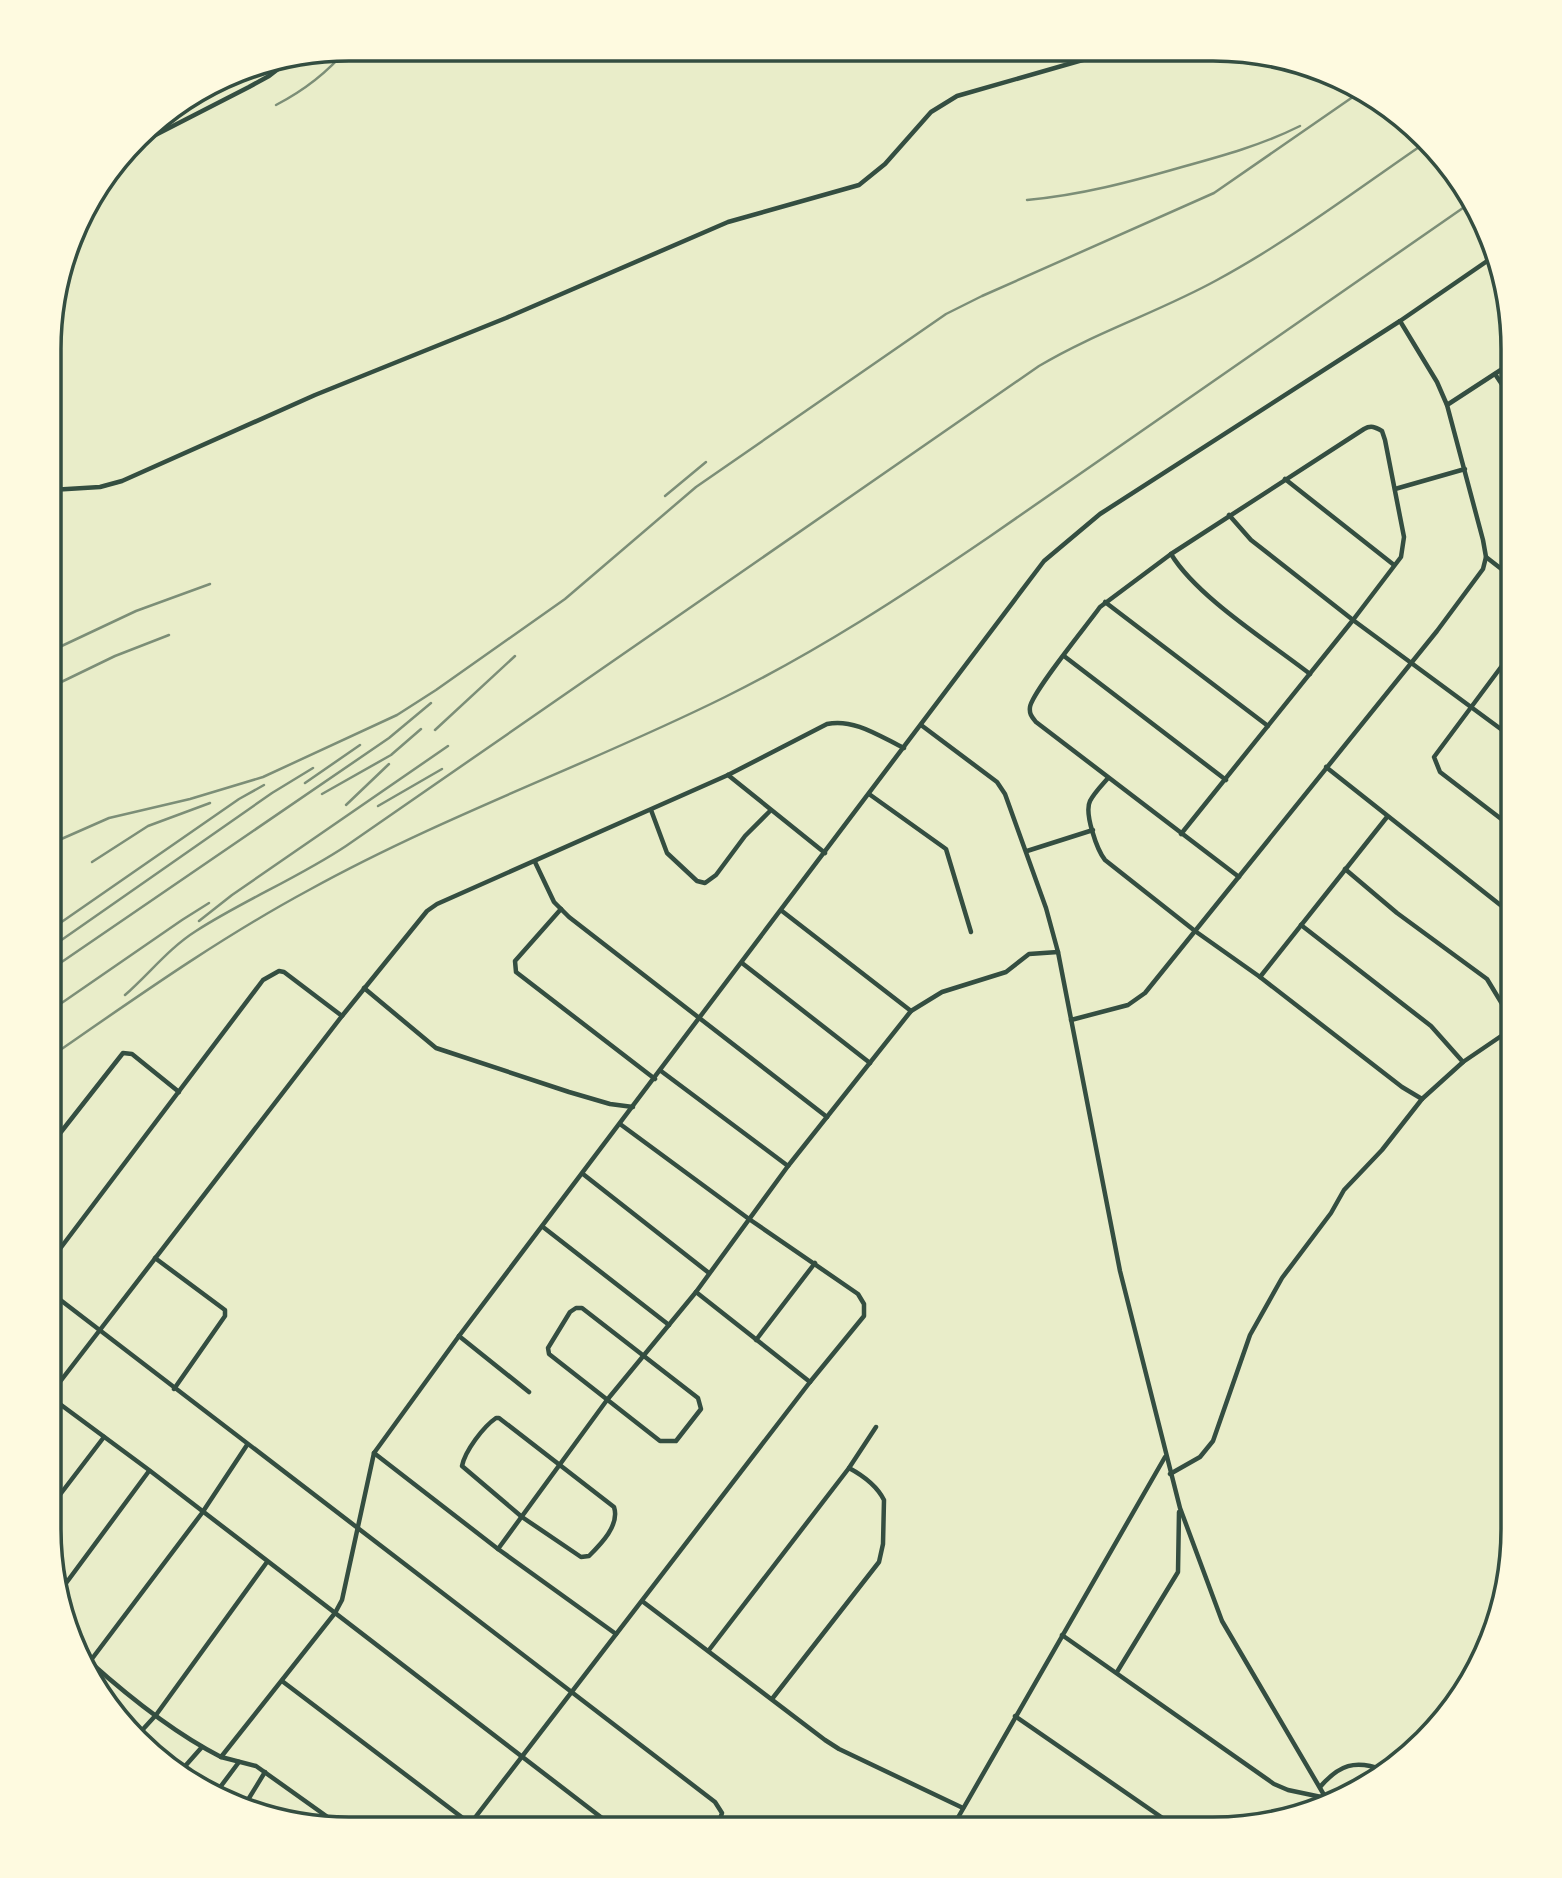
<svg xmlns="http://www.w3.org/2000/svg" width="1562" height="1878" font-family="'Sofia Sans Condensed',sans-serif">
<rect width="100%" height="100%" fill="#e9edc9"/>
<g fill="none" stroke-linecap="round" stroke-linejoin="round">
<g stroke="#344e41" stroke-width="4.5">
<polyline points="132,147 249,87 269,76 291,59"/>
<polyline points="1495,374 1513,401"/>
<polyline points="1447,405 1513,362"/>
<polyline points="1285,479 1394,565"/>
<polyline points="1395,489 1465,469"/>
<polyline points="51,490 100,487 122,481 315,395 506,318 728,222 859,185 885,164 931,112 957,96 1114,51"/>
<polyline points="1229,515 1251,540 1353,620 1513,738"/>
<path d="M1171,554C1197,597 1269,642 1310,674"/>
<polyline points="1486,557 1513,578"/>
<polyline points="1105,602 1268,726"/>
<polyline points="1064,656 1226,780"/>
<polyline points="921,725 997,782 1005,794 1046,908 1058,952 1120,1271 1180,1508 1222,1621 1327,1800"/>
<polyline points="1326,767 1513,915"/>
<polyline points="728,775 825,853"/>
<path d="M1108,778C1102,785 1094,793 1090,801C1084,813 1097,850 1105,860L1195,931L1260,977L1402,1087L1422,1099L1463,1062L1513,1028"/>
<polyline points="869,794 946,849 971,932"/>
<polyline points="651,810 667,853 697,881 705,883 716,875 745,836 770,811"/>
<polyline points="1513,828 1440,772 1434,757 1513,651"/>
<path d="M1181,834L1353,620L1401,557L1404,537L1385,440L1382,431C1375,427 1371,425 1364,429L1171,554L1100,607C1088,624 1032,692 1030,707C1029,714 1032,717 1036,722L1239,877"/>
<polyline points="1027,851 1093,830"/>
<polyline points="535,862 554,902 569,917 827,1117"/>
<polyline points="1345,869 1397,913 1487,979 1513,1022"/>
<polyline points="561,909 515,961 516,972 655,1079"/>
<polyline points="782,911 911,1011"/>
<polyline points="1301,925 1431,1026 1463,1062"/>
<polyline points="742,963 870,1063"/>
<polyline points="1260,977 1387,817"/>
<polyline points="364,988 436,1048 569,1092 610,1104 633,1107"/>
<polyline points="1071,1020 1128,1005 1145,993 1437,631 1483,569 1486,557 1483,540 1447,405 1437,382 1400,321"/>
<polyline points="661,1071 788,1166"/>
<polyline points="50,1146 123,1053 132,1054 179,1092"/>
<polyline points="583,1174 709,1273"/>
<polyline points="543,1227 669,1325"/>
<polyline points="155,1258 225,1310 225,1316 174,1389"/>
<polyline points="50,1262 263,980 279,971 284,972 342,1016"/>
<polyline points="50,1292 715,1802 722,1813 717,1828"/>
<polyline points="696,1292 810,1382"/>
<polygon points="576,1308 582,1308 698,1398 701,1409 676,1441 660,1441 549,1354 548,1348 570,1312"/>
<polyline points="459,1336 529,1392"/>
<polyline points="756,1340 815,1263"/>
<path d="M49,1396L342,1016L427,911L437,904L728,775L827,724C854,718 881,737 904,748"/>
<polyline points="49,1396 149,1470 615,1828"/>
<path d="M496,1418H499L614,1507C620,1525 601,1544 589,1556L581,1557L522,1517L462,1466C465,1451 483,1427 496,1418Z"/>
<polyline points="374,1453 498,1549 616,1634"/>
<polyline points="1170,1474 1200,1457 1213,1441 1250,1335 1282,1278 1331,1213 1344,1190 1382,1150 1422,1099"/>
<polyline points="49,1509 104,1437"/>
<polyline points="498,1549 607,1400 696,1292 788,1166 911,1011 942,992 1006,972 1029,954 1058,952"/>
<polyline points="58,1594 149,1471"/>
<polyline points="642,1601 825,1740 839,1749 963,1808"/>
<polyline points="1062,1635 1274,1784 1288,1790 1326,1798"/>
<polyline points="709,1650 849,1468 876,1427"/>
<path d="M90,1662C128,1696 176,1734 221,1757L335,1613L342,1600L374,1453L459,1336L1044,561L1100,514L1400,321L1496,255"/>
<polyline points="85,1668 202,1513 247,1445"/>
<polyline points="1117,1672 1178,1572 1179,1512"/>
<polyline points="282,1681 476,1828"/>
<path d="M772,1699L879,1562L883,1544L884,1500C877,1486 862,1475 849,1468"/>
<polyline points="1015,1716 1177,1828"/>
<polyline points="135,1738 156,1715 267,1562"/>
<polyline points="221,1757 256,1766 343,1828"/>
<polyline points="179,1773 202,1747"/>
<path d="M1320,1787C1339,1765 1355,1759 1383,1770"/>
<polyline points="215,1794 239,1762"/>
<polyline points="246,1803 265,1772"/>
<polyline points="329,1828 333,1821"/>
<polyline points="467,1828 810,1382 864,1316 864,1304 858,1294 749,1219 620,1124"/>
<polyline points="952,1828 1165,1457"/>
</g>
<g stroke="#7c8e77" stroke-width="2.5">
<path d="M276,105C303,91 327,73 347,49"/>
<path d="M1027,200C1081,195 1130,182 1182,167C1222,156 1262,145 1300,126"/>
<polyline points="665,496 706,462"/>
<polyline points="51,651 136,611 210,584"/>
<polyline points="53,686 115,656 169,635"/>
<polyline points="435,730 515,656"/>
<polyline points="305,783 360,745"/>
<polyline points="322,794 391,755 421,729"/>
<polyline points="346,805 389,764"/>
<polyline points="378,806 442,769"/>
<polyline points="50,844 109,818 190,799 263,777 397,715 436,690 565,599 696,487 946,314 982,296 1214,193 1360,92"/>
<polyline points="92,862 148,826 210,803"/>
<polyline points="199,921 232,895 448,746"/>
<polyline points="50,930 239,799 264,785"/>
<polyline points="50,948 272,793 313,768"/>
<polyline points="50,970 389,738 431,703"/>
<path d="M125,995C149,974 169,948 196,931C244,900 298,878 346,846L1039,366C1096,332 1159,312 1217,280C1289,241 1355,191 1422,145"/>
<polyline points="50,1011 182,920 209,903"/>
<path d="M50,1057C134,999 218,939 309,890C443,816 588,765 725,697C818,651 904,595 989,537L1473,201"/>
</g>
</g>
<path d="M0 0H1562V1878H0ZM349 61H1213A288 288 0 0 1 1501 349V1529A288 288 0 0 1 1213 1817H349A288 288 0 0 1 61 1529V349A288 288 0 0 1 349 61Z" fill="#fefae0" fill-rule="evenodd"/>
<path fill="none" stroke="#344e41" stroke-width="3.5" d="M349 61H1213A288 288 0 0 1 1501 349V1529A288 288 0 0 1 1213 1817H349A288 288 0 0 1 61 1529V349A288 288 0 0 1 349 61Z"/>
</svg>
